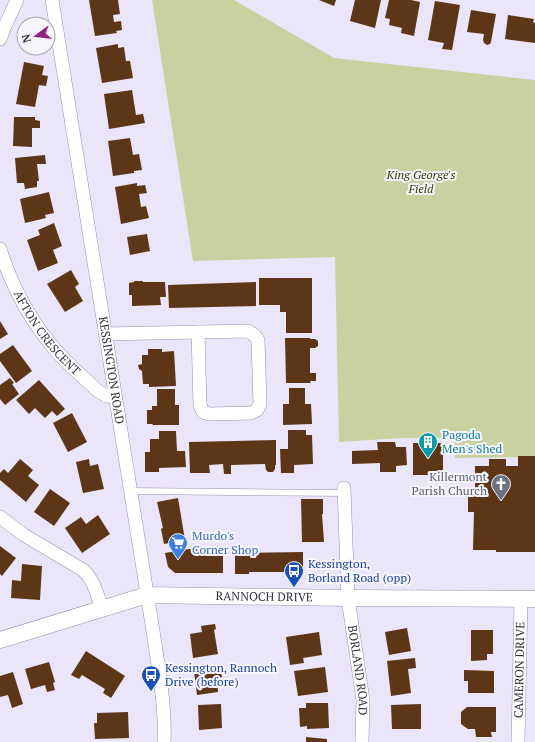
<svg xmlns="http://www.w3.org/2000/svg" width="535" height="742" font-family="'PT Serif',serif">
<rect width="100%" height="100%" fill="#ebe5fa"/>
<polygon fill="#c9d1a0" points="152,0 234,0 334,58 535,80 535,457 455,458 454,438 401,438 339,442 335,257 193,261"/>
<g fill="#5c3617">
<polygon points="89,0 118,0 120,14 113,15 114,22 121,21 122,30 116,31 117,33 95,36"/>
<polygon points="319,0 336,0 334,6"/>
<polygon points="355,0 381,0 375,28 350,21"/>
<polygon points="389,0 411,0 420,2 414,36 401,33 402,28 389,25 390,19 385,18"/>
<polygon points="435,1 460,5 452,50 442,49 444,43 428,40"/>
<polygon points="471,10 496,14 491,42 490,44 487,45 484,43 483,40 484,34 467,32"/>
<polygon points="508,15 534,19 533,22 535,23 535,43 505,39"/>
<polygon points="118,44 118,48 124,47 126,61 130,61 133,78 102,83 96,48"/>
<polygon points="24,62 44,66 42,75 48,76 46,86 39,85 35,107 16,104"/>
<polygon points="132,90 136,115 143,114 145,123 109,129 104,94"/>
<polygon points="14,117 35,117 35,120 40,121 40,128 32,128 32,147 13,146"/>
<polygon points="130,138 133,155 139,154 142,170 134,171 134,173 113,176 108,141"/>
<polygon points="45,155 46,164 37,164 39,181 37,181 37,187 25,189 24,183 17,183 15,158"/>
<polygon points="137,183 137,186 145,185 147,193 139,194 141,207 146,206 149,218 121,224 115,187"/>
<polygon points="49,192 54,213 45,215 46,218 25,223 20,199"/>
<polygon points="54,223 62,246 53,250 58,263 38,271 27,240 40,235 38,230"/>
<polygon points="147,234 150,251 130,255 127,237"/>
<polygon points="71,270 79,284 75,287 83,301 65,312 47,284"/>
<polygon points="259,278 312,278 312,333 286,333 286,312 280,312 280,305 259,305"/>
<polygon points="134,281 143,281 143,282 165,282 166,297 160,297 161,305 132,306 132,295 129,295 129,283 134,282"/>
<polygon points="256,282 256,306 169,308 168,285"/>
<polygon points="0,321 8,334 0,339"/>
<polygon points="285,338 310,338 310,339 315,339 318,341 318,346 315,348 310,348 310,373 316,373 316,381 310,381 311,383 286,383"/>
<polygon points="13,345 32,371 16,383 0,361 0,354"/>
<polygon points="148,349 162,349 162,352 174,351 176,386 149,387 149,384 143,384 142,371 139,369 138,365 142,364 142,355 148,355"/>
<polygon points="10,378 14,383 12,384 19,394 5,405 0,399 0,385"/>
<polygon points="39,380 65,409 57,416 52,411 45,418 35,408 29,414 16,400"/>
<polygon points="289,388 305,388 305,404 311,404 312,424 283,425 283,404 289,404"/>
<polygon points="157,389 175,389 175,405 179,405 179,425 152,425 153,424 147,424 147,410 152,410 152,406 157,406"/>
<polygon points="72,413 87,442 68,452 53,423"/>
<polygon points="288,430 306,430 306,435 312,435 313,464 294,465 294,473 281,473 280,449 288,449"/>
<polygon points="159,431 176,431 177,451 185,451 186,467 159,468 159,472 145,472 145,452 150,452 150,439 159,439"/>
<polygon points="276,440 276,465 275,465 275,469 273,472 268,472 266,470 265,464 231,465 231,474 224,474 223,464 209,465 210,473 190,473 189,442"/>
<polygon points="377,442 395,442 396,447 406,447 407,465 396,466 396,472 380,472 380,463 352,464 352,451 378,450"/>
<rect x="413" y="443" width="30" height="32"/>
<polygon points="518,456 535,456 535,552 496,552 496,550 473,550 474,512 468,512 468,490 475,490 475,466 489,466 489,459 506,459 506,466 518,466"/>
<polygon points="20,459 33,470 28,476 39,485 26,502 0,480 0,473 4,469 8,473"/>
<polygon points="89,459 90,466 98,464 104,489 83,493 76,462"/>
<polygon points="50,489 70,503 54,526 34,512"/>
<polygon points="178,498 185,540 164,544 161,529 163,528 157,502"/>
<polygon points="301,499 323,499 323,514 322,514 324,542 302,542"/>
<polygon points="98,515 110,534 82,553 65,528 81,517 86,524"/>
<polygon points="0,546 16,558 2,576 0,574"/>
<polygon points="189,549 223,549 223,573 175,573 168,567 165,553"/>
<polygon points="303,552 303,574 287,574 287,572 249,572 249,574 235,574 235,553"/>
<polygon points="22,564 42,566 40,600 11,598 12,580 21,581"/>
<polygon points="215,624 216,629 214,630 218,654 193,658 190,634 202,632 201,626"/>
<polygon points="407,628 411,651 389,655 385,632"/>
<polygon points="471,630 493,630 493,654 487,654 487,660 471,661"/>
<polygon points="319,632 322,655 303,658 304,663 290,665 286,637"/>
<polygon points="86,651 125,676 111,698 103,693 105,689 82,675 79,679 71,675"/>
<polygon points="415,658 416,668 408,669 411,693 391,696 387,661"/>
<polygon points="49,662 55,682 53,683 55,690 47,692 45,685 31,689 25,669"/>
<polygon points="325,667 328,692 298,696 294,671"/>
<polygon points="215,668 216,671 221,671 222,677 217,678 218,692 197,695 194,671"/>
<polygon points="464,670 494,671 494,693 468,693 468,681 464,681"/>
<polygon points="13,672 23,704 12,708 8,695 0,697 0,676"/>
<polygon points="306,703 328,703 329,728 307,729 307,726 300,727 299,708 306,708"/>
<polygon points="221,704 222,728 199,730 198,705"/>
<polygon points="421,704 421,729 392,729 391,705"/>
<polygon points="467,707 496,707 496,732 491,732 492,737 476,737 475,729 468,729 461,724 461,712"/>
<polygon points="128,712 129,738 95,739 94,723 97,723 97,713"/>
<polygon points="306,737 327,739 327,742 306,742"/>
</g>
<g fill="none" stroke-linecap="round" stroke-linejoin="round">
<defs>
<polyline id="service" points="130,491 344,493"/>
<g id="minor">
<path id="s1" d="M52,0L153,631C158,665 166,708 164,742"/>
<polyline points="0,39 5,26 17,0"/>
<path id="s2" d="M0,249C11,284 29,318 52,346C66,363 83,377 98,391L107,396L115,397"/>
<polyline points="106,334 248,331 254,335 258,340 260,404 257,410 251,413 209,414 203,412 200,405 198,332"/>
<path id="s3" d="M344,488L348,598L363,700L362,742"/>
<path d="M0,517L24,535L83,570C94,580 97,594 102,608"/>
<path id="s4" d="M518,742L521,599"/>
</g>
<g id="tertiary">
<path id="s5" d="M0,640L147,595L348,598L535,599"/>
</g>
</defs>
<use href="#service" stroke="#988faf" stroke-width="7"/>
<use href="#minor" stroke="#988faf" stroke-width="14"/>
<use href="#tertiary" stroke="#988faf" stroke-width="17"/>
<use href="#service" stroke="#fff" stroke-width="6"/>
<use href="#minor" stroke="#fff" stroke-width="13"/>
<use href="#tertiary" stroke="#fff" stroke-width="16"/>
</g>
<defs>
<symbol id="building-pin" viewBox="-11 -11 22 30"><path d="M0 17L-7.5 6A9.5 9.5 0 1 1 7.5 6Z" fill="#0f9aa8" stroke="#f7f5fc"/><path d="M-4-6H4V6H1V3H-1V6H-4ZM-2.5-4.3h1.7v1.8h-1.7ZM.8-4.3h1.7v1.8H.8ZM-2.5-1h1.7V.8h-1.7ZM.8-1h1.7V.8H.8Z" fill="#fff"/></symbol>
<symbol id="church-pin" viewBox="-11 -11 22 30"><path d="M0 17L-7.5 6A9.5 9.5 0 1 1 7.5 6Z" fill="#6b7280" stroke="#f7f5fc"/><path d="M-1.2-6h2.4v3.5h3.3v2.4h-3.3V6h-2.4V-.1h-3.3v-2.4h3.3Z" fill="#fff"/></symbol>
<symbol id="supermarket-pin" viewBox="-11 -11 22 30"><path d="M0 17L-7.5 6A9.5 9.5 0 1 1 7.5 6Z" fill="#3f7fe0" stroke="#f7f5fc"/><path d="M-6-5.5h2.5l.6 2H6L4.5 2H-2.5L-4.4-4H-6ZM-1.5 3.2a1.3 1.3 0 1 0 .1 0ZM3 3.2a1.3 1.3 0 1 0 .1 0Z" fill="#fff"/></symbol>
<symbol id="bus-pin" viewBox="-11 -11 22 30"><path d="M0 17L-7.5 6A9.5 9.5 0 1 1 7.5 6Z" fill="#1a4fb4" stroke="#f7f5fc"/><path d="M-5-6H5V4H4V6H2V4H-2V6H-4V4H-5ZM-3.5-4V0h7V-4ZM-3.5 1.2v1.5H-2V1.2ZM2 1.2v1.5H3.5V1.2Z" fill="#fff"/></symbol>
</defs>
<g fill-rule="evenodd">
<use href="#building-pin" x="417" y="431" width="22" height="30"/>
<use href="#church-pin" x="490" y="473" width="22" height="30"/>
<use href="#supermarket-pin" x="167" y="532" width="22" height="30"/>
<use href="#bus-pin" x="283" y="560" width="22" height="30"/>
<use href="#bus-pin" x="140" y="664" width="22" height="30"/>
</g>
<g text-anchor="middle" stroke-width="4" stroke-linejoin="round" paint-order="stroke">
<g font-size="12" font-style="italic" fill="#393e00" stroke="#f7f5fc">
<text x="421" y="179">King George's<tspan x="421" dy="14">Field</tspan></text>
</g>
<g font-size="12" fill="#34303e" stroke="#f7f5fc">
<text dy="4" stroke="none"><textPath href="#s2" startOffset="97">AFTON CRESCENT</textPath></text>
<text dy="4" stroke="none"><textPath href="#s1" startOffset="375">KESSINGTON ROAD</textPath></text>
<text dy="4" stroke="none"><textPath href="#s5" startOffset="271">RANNOCH DRIVE</textPath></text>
<text dy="4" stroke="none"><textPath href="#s3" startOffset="183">BORLAND ROAD</textPath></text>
<text dy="4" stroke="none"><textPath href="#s4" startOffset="72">CAMERON DRIVE</textPath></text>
</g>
<g font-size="12" fill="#0d838f" stroke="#f7f5fc" text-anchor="start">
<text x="442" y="439">Pagoda<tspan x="442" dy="14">Men's Shed</tspan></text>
</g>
<g font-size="12" fill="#5b616d" stroke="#f7f5fc" text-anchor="end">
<text x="487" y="481">Killermont<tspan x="487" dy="14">Parish Church</tspan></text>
</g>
<g font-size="12" fill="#366cbe" stroke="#f7f5fc" text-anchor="start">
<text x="192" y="540">Murdo's<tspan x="192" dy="14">Corner Shop</tspan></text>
</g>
<g font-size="12" fill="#164399" stroke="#f7f5fc" text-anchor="start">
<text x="308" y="568">Kessington,<tspan x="308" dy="14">Borland Road (opp)</tspan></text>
<text x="165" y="672">Kessington, Rannoch<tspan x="165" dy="14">Drive (before)</tspan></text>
</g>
</g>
<g transform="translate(36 36) rotate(255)"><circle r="19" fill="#f7f5fc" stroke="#a9a6b0"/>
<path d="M0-3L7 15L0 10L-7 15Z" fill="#932181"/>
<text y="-6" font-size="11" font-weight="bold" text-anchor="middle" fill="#34303e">N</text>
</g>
</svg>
